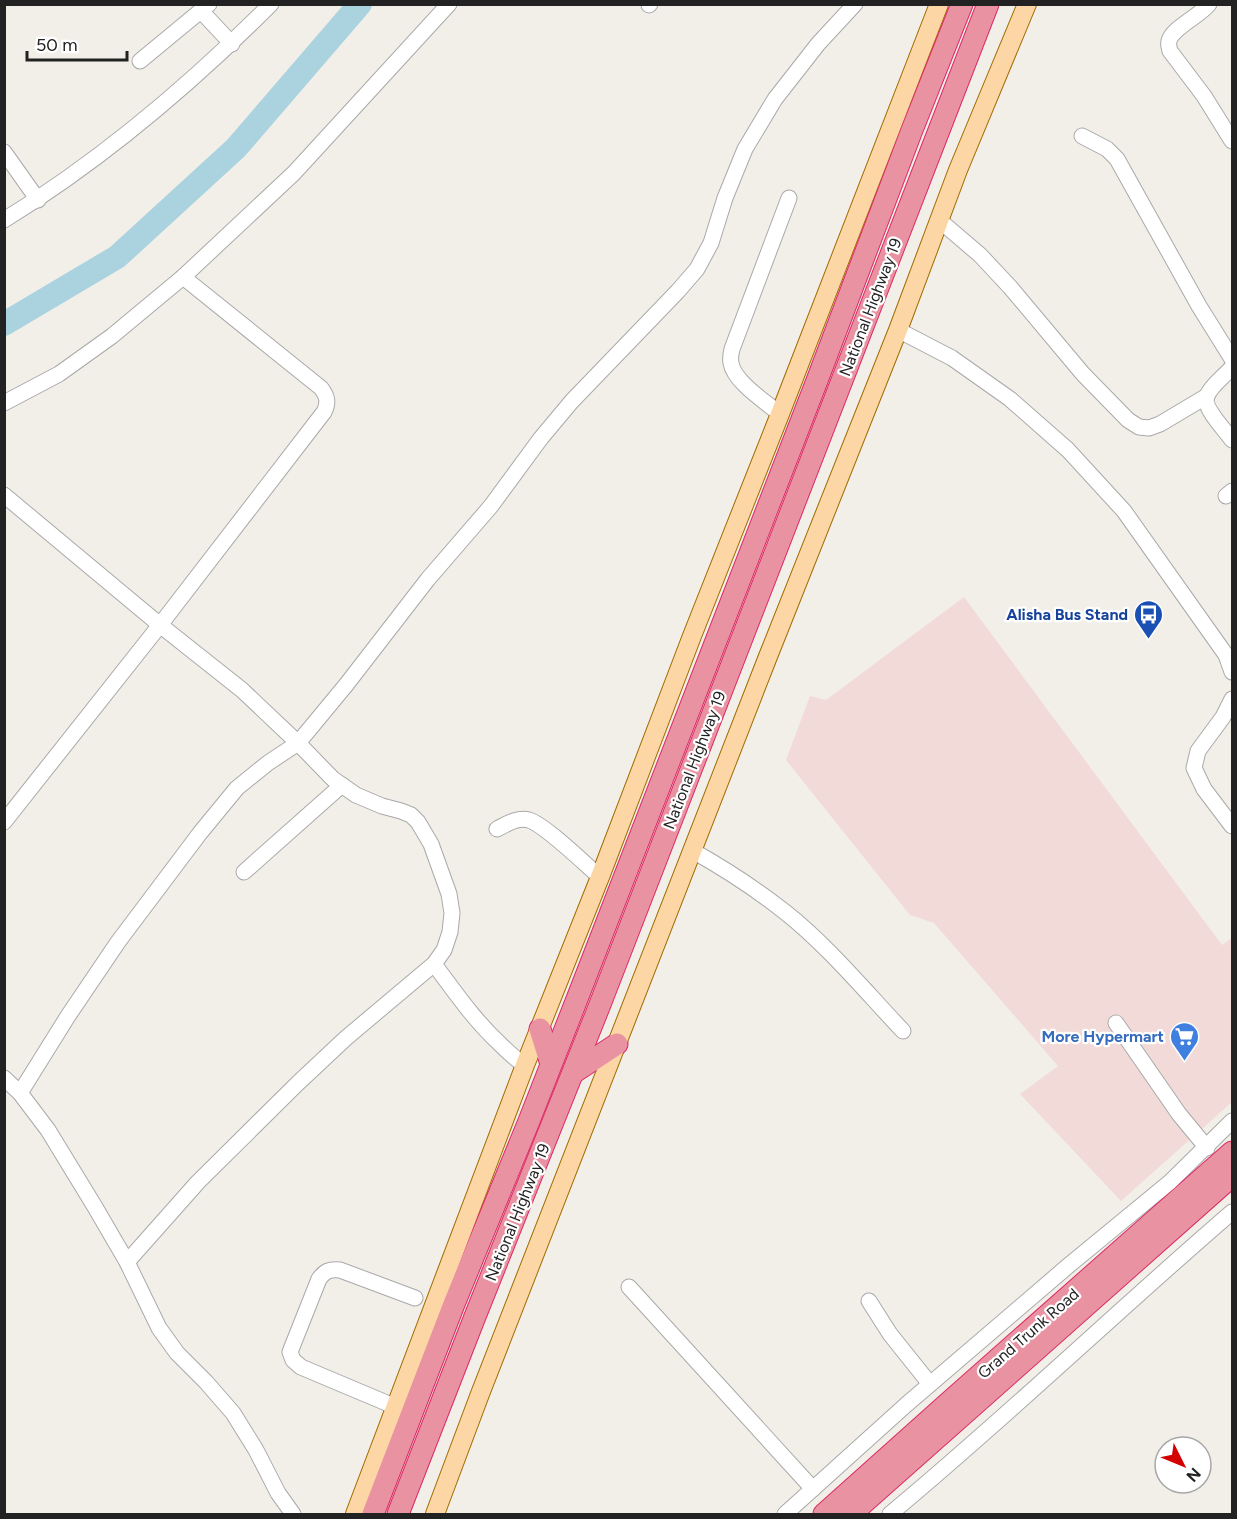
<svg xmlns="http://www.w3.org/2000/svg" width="1237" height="1519" font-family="Figtree,sans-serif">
<rect width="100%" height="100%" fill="#f2efe9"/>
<polygon fill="#f2dad9" points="964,597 1222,945 1232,938 1232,1102 1121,1201 1020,1094 1058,1066 934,923 910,915 786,760 810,696 826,700"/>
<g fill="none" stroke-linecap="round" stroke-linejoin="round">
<polyline stroke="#aad3df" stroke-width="24" points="4,324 117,257 236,148 360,4"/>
<defs>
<g id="minor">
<path d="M1209,4C1200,16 1172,28 1169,41C1168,45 1169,47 1170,51L1204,96L1232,141"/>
<polyline points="649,5 650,4"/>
<polyline points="202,12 232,44"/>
<polyline points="140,61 209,4"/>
<polyline points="1082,136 1107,149 1117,159 1199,306 1232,359"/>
<polyline points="4,152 38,200"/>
<path d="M4,220C102,160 190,85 271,4"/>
<polyline points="939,220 980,255 1010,287 1083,374 1128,420 1139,427 1149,428 1160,424 1207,396"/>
<polyline points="898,330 952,358 1010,399 1068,450 1124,511 1226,655 1232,672"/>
<path d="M1232,367C1225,376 1211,385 1207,396C1202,407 1225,430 1232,440"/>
<polyline points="4,403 59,374 112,336 183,277 294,173 449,4"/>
<path d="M780,414C766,402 734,382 731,363C730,358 731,353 732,349L789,198"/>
<polyline points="4,495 160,625 242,690 298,743 333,779 356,795 382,806 401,811 411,815 418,822 431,844 449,894 452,913 450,932 444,950 434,964 346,1038 298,1083 198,1182 127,1262"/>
<polyline points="1226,496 1232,491"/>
<polyline points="1232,699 1223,717 1198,751 1194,768 1204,789 1232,826"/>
<path d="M4,822L160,625L324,412C329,402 327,396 321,388L183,277"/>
<path d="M497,829C507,824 517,817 529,820C545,825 585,864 600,877"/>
<path d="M693,851C725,869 756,889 785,912C827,945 866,992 903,1031"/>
<polyline points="244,872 342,785"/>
<path d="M434,964C455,992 474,1020 500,1044C508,1052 516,1060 525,1065"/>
<polyline points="1116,1023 1179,1114 1207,1148"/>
<polyline points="4,1078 20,1093 48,1130 95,1207 127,1262 159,1328 177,1353 206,1382 233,1413 256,1450 278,1493 293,1514"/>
<polyline points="20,1093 68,1016 118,942 200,833 237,788 268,763 298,743 346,685 428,579 491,506 541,438 572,401 678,291 697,269 711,243 725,198 745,149 775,99 818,44 855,4"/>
<polyline points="629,1287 813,1489"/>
<polyline points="869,1301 890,1334 930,1384"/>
<path d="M396,1407L301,1367L293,1360L290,1352L319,1279C325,1271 329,1269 340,1270L415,1298"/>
<polyline points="785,1514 907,1404 1068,1266 1170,1182 1232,1121"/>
<path d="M890,1514C1007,1417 1117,1311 1232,1212"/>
</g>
<g id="major">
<polyline points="355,1514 525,1065 600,877 692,636 780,414 939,4"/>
<polyline points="435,1514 480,1394 767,659 898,330 958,170 1027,4"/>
</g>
<g id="highway">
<polyline points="540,1029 551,1064"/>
<polyline points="573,1073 617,1044"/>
<polyline points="373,1514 454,1304 529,1121 577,999 818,378 912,130 962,4"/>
<polyline points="398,1514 474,1319 599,1007 988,4"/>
<polyline points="824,1514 948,1403 1232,1152"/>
<polyline points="851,1514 1232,1176"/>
</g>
</defs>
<use href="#minor" stroke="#a9a9a9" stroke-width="17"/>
<use href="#major" stroke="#a06b00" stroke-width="20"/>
<use href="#highway" stroke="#dc2a67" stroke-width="23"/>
<use href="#minor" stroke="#fff" stroke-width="15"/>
<use href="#major" stroke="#fcd6a4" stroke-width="18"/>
<use href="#highway" stroke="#e892a2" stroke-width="21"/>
</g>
<defs>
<symbol id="bus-pin" viewBox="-11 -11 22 30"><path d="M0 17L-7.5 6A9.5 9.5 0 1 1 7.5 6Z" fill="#1a4fb4" stroke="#fff"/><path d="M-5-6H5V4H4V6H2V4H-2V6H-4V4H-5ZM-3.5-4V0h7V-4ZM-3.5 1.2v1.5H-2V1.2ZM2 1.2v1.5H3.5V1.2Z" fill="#fff"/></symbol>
<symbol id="supermarket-pin" viewBox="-11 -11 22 30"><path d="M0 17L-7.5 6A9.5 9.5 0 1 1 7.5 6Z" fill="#3f7fe0" stroke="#fff"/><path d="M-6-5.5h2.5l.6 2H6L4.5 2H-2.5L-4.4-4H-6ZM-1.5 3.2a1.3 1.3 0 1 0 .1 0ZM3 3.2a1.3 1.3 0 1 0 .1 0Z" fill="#fff"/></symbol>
</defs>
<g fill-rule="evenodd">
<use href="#bus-pin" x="1132" y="598" width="33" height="45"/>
<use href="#supermarket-pin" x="1168" y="1020" width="33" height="45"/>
</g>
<g text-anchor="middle" stroke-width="4.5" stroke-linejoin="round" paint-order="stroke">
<g font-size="16" fill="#222" stroke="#fff">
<text transform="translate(870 307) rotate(-69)" y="6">National Highway 19</text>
<text transform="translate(694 760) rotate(-69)" y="6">National Highway 19</text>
<text transform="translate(517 1212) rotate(-68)" y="6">National Highway 19</text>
<text transform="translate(1028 1333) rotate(-41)" y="6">Grand Trunk Road</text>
</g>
<g font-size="16" font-weight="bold" fill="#164399" stroke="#fff" text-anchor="end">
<text x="1128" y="620">Alisha Bus Stand</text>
</g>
<g font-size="16" font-weight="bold" fill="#366cbe" stroke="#fff" text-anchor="end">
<text x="1164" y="1042">More Hypermart</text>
</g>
</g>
<rect width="1237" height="1519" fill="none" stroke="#222222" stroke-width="12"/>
<g transform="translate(1183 1465) rotate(133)"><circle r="28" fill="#ffffff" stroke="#a7a7a7" stroke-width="1.5"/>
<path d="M0-4.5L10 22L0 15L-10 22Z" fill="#d40000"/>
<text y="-9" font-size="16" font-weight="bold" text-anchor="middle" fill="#222222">N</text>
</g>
<path d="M27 51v9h100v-9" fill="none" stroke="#222222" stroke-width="3"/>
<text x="36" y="51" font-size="18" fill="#222222" stroke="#ffffff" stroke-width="4.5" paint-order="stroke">50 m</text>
</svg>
